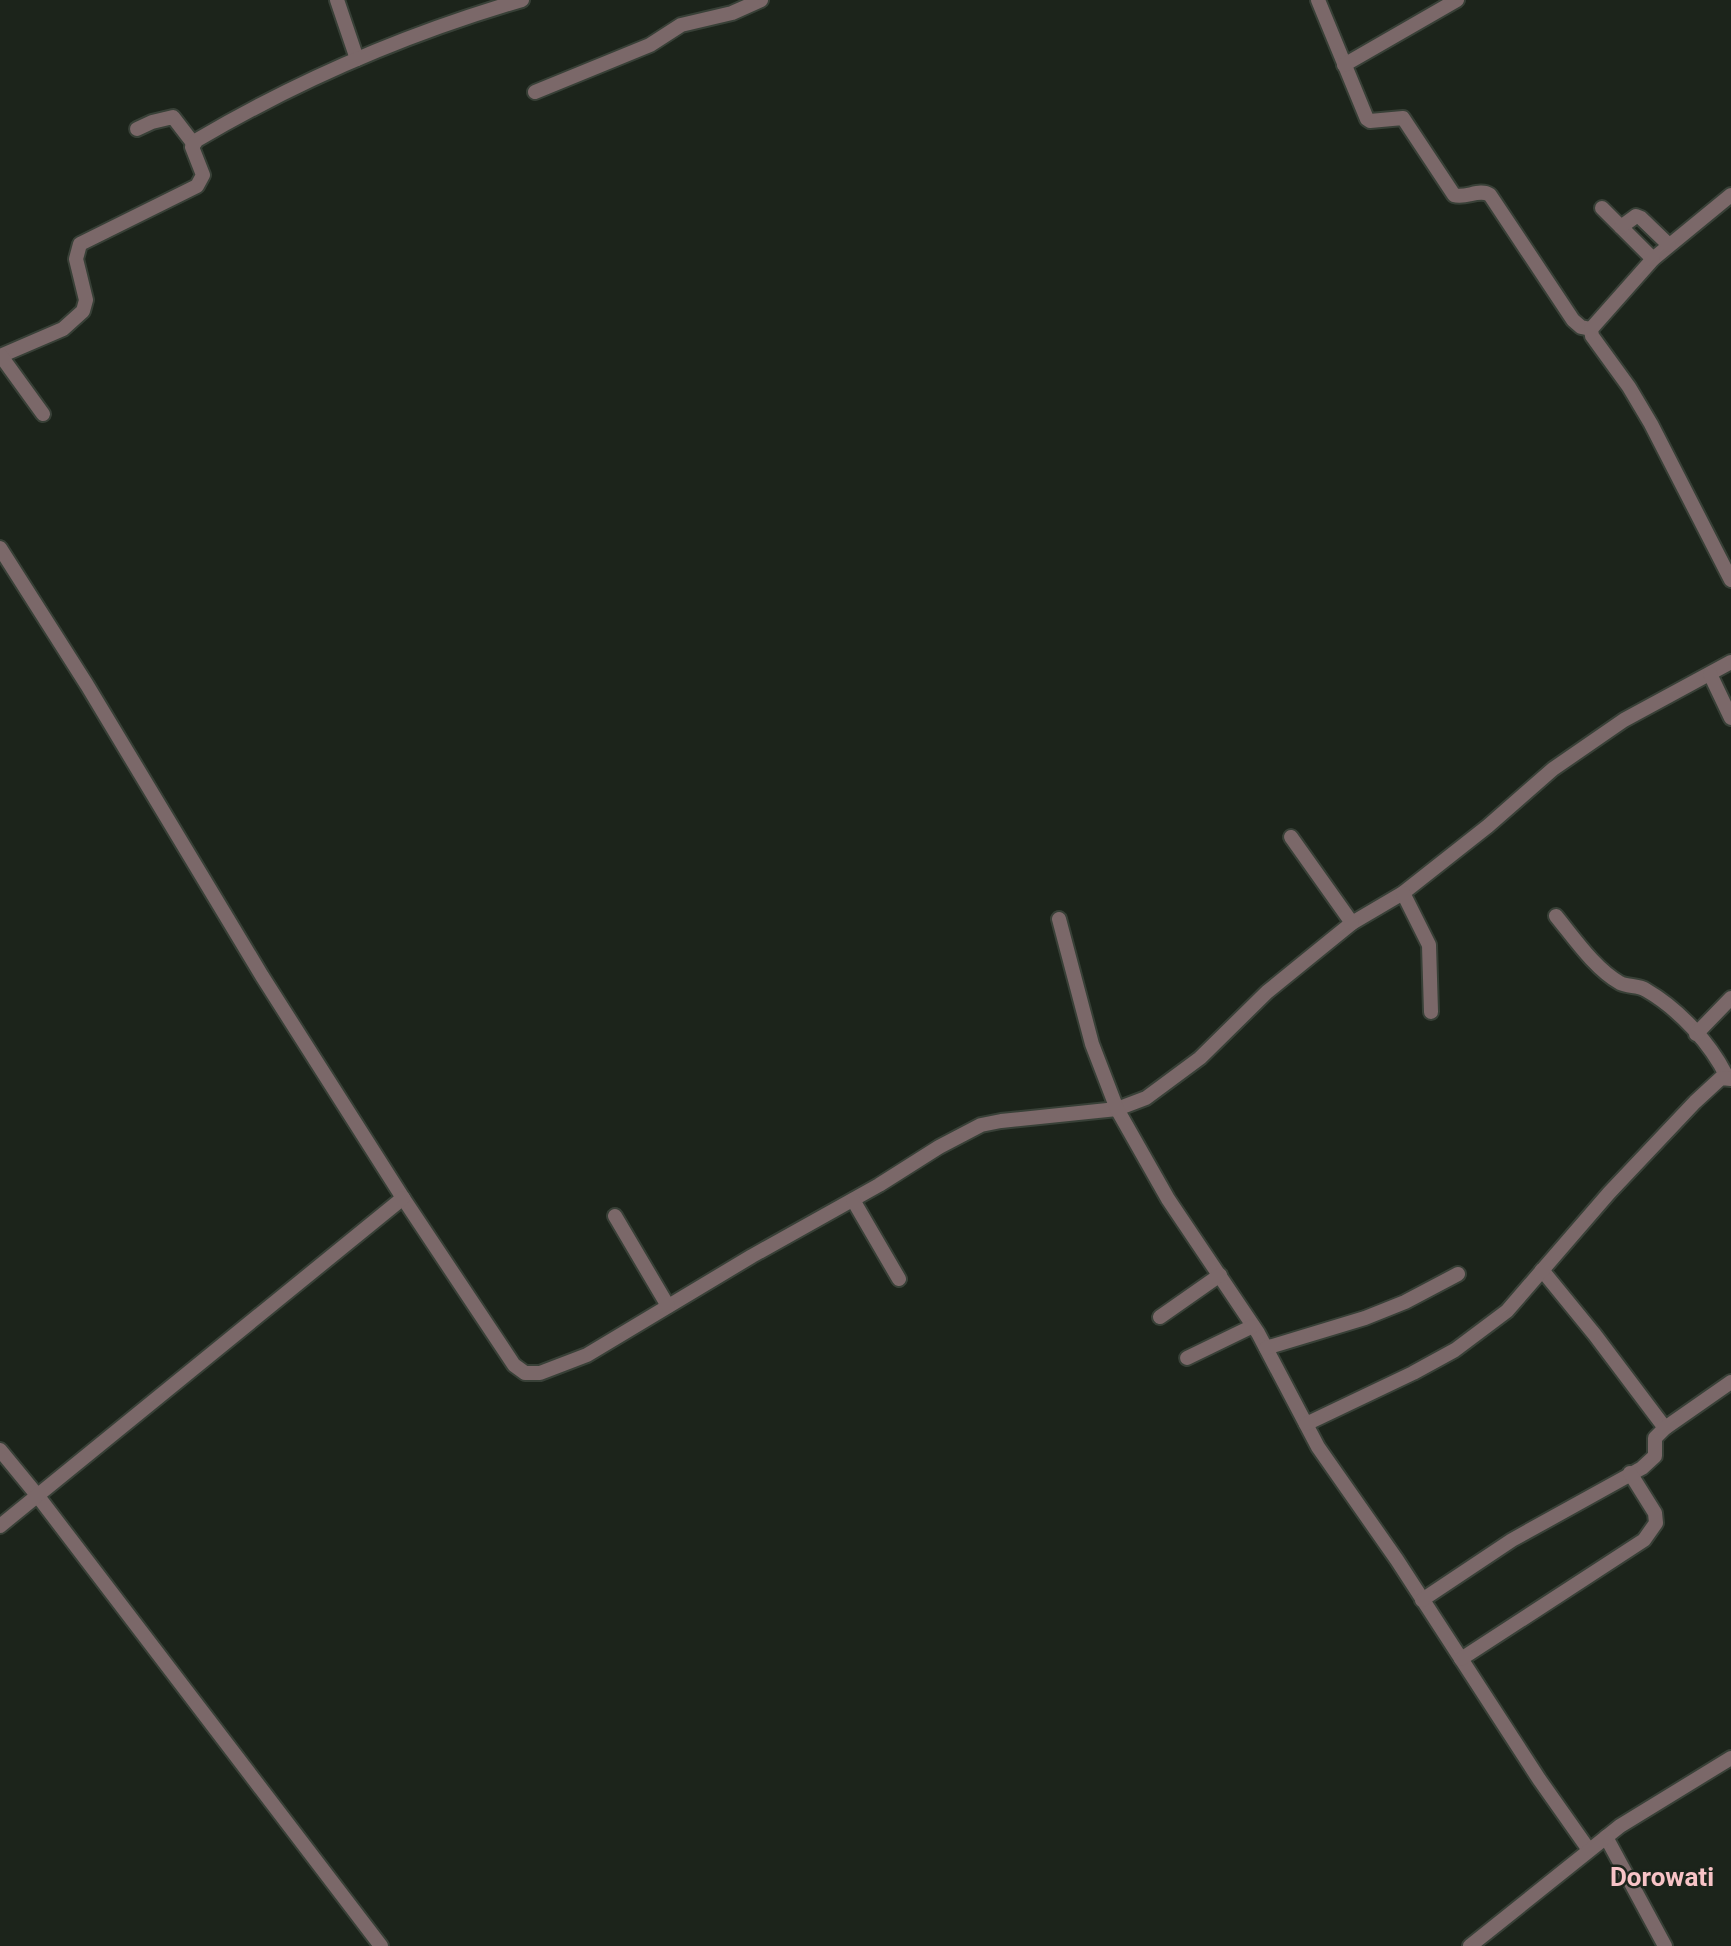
<svg xmlns="http://www.w3.org/2000/svg" width="1731" height="1946" font-family="Roboto,sans-serif">
<rect width="100%" height="100%" fill="#1c241b"/>
<g fill="none" stroke-linecap="round" stroke-linejoin="round">
<defs>
<g id="minor">
<polyline points="337,0 357,59"/>
<path d="M1318,0L1367,119L1370,121L1403,118L1454,195C1466,199 1479,188 1490,195L1573,320L1581,327L1591,329"/>
<polyline points="1344,65 1457,0"/>
<polyline points="535,92 650,45 681,25 732,13 761,0"/>
<polyline points="137,129 152,122 173,117 193,143"/>
<polyline points="1731,195 1653,259 1591,329 1592,336 1629,387 1651,424 1731,580"/>
<polyline points="1602,208 1653,259"/>
<polyline points="1621,227 1636,216 1641,218 1669,245"/>
<path d="M0,356L63,329L83,311L86,300L76,259L80,244L197,186L203,175L192,147L197,140C299,80 409,33 522,0"/>
<polyline points="1,356 43,414"/>
<polyline points="0,548 87,685 262,976 403,1198 514,1365 525,1373 540,1373 587,1355 752,1256 879,1185 939,1147 981,1125 1001,1121 1117,1109 1146,1098 1200,1058 1267,992 1331,940 1352,923 1403,893 1488,826 1553,769 1624,720 1731,662"/>
<polyline points="1710,674 1731,718"/>
<polyline points="1291,837 1352,923"/>
<polyline points="1403,893 1429,945 1431,1012"/>
<path d="M1556,916C1574,938 1595,969 1620,983C1628,987 1639,985 1646,990C1679,1009 1711,1044 1727,1077"/>
<polyline points="1059,919 1092,1044 1117,1109 1168,1199 1258,1333 1318,1447 1397,1560 1539,1779 1589,1850"/>
<polyline points="1696,1034 1731,998"/>
<polyline points="853,1200 899,1279"/>
<polyline points="615,1216 668,1306"/>
<polyline points="1542,1270 1595,1335 1665,1428"/>
<polyline points="1160,1317 1220,1275"/>
<polyline points="1266,1348 1365,1318 1405,1302 1458,1274"/>
<polyline points="1187,1358 1253,1326"/>
<polyline points="1306,1424 1413,1373 1455,1350 1507,1311 1609,1193 1695,1102 1721,1078 1731,1079"/>
<polyline points="0,1450 37,1495 381,1946"/>
<polyline points="0,1526 403,1198"/>
<polyline points="1422,1600 1512,1540 1642,1468 1655,1456 1655,1438 1665,1428 1731,1382"/>
<polyline points="1461,1659 1644,1540 1656,1523 1655,1513 1630,1473"/>
<polyline points="1606,1837 1665,1946"/>
<polyline points="1470,1946 1620,1826 1731,1758"/>
</g>
</defs>
<use href="#minor" stroke="#384037" stroke-width="18"/>
<use href="#minor" stroke="#7b6869" stroke-width="14"/>
</g>
<g text-anchor="middle" stroke-width="5" stroke-linejoin="round" paint-order="stroke">
<g font-size="26" font-weight="bold" fill="#f7c3c6" stroke="#1c241b">
<text x="1662" y="1886">Dorowati</text>
</g>
</g>
</svg>
